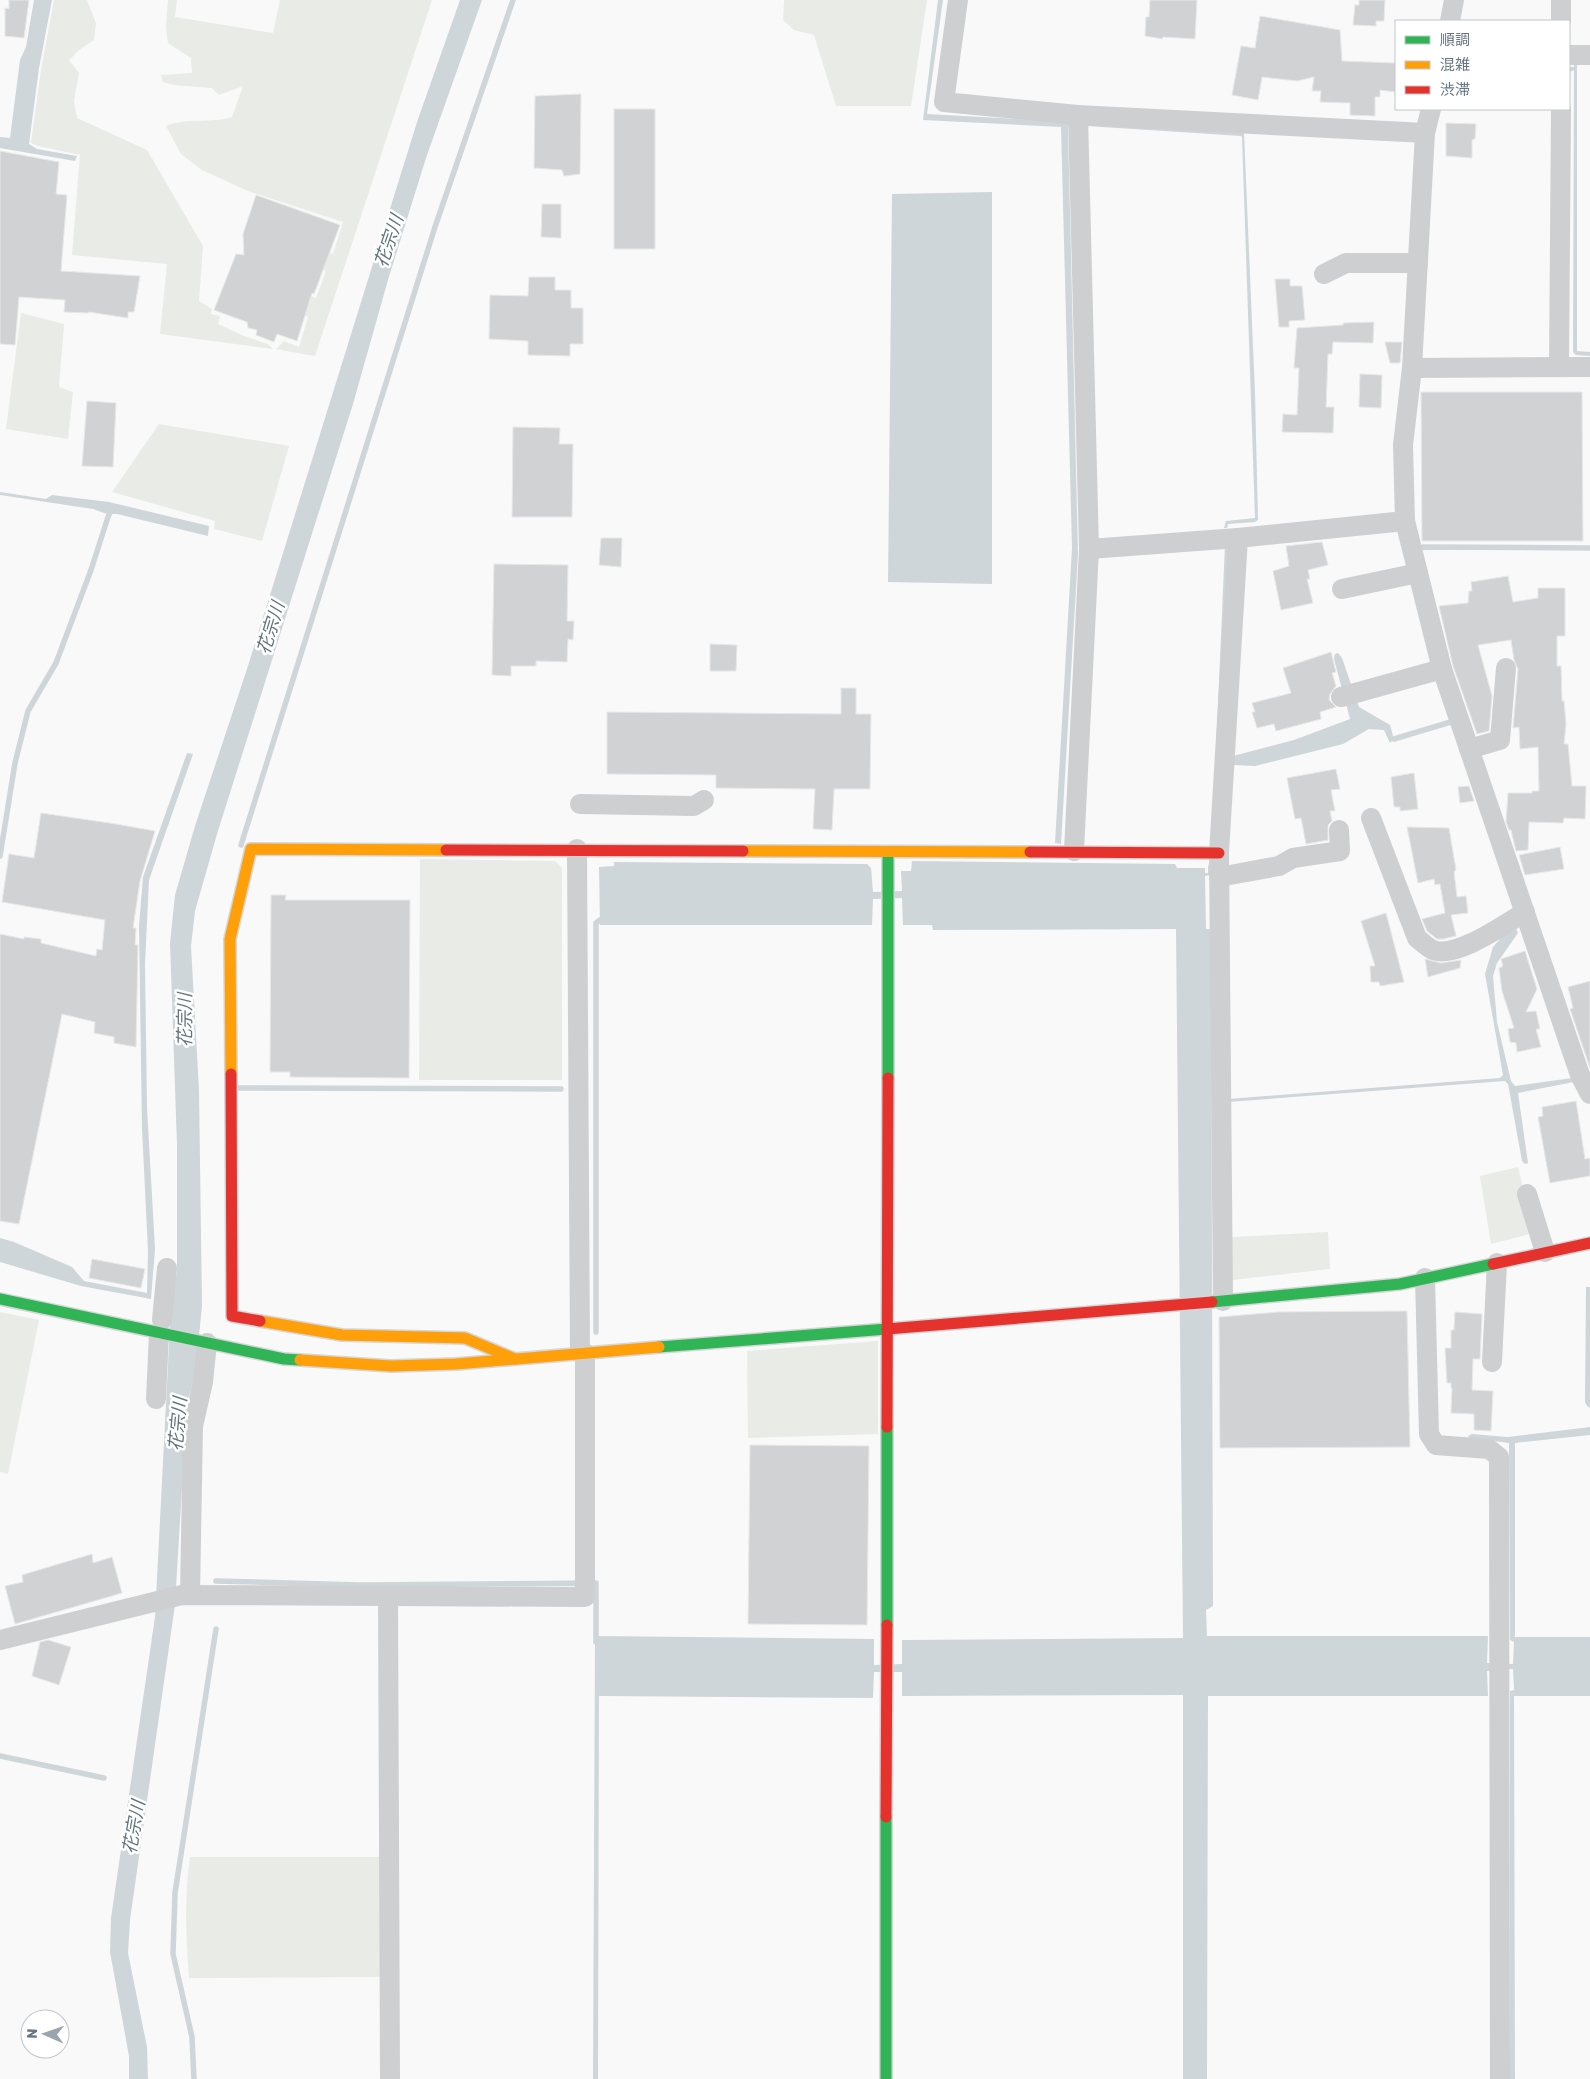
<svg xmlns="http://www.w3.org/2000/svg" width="1590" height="2079" font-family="Rubik,'Noto Sans JP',sans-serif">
<rect width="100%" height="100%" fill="#f9f9f9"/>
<g fill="#e8ebe6">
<polygon points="54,0 87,0 96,23 94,40 79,50 69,60 79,73 74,101 77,118 147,150 203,246 199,301 212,309 211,314 220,316 218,324 244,336 268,344 273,349 160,334 167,264 72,255 80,155 38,146 31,143 41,70"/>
<path d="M168,0H177L175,17L273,33L280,0H432L315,356L276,349L284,341L299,347L308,317L298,313L307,295L316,298L326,271L317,267L321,250L333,254L343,222L248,191L202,170L181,154L166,126C187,117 210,124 232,117L243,86L219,95L212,88L174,85L163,82L161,75L192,73L191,58L168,43L166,27Z"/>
<polygon points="784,0 927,0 911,106 836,106 814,35 794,30 783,20"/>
<polygon points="21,313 64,324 59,387 73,392 68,439 6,429"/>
<polygon points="159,424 289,446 262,541 214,529 215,521 112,492"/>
<polygon points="420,859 555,861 562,868 562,1080 419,1080"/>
<polygon points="1518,1167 1534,1233 1491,1244 1480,1176"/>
<polygon points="1328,1232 1330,1269 1232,1280 1232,1237"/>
<polygon points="0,1312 39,1320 8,1474 0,1472"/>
<polygon points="878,1341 878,1434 748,1438 747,1351"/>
<path d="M190,1857H381V1977L189,1978C186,1938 184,1898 190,1857Z"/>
</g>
<g fill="#ced6d9">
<polygon points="34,0 52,0 39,68 29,144 37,149 77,156 75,161 0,148 0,137 10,138 20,60 26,47"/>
<polygon points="460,0 482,0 426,158 388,280 353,404 217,834 195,911 191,946 199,1090 202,1306 195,1376 187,1403 175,1605 130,1920 128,1953 147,2047 148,2079 129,2079 129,2056 110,1952 111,1918 155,1617 171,1306 177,1271 177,1145 170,943 175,895 195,826 247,669 417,122"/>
<polygon points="938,0 943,0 927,114 1070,122 1068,127 1078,554 1061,844 1055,843 1072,548 1061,127 923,120"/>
<polygon points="1574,64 1577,64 1577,351 1590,352 1590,356 1576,355 1573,352 1574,70 1570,72 1570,67 1574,67"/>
<polygon points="1086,123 1244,133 1255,393 1258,520 1255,522 1228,524 1227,528 1224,528 1226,521 1255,518 1242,137 1241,136 1086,126"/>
<polygon points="992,192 992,584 888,582 892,194"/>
<polygon points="0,492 46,499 52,495 109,502 209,526 208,536 117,514 107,514 93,509 0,495"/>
<polygon points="1225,544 1229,544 1212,843"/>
<polygon points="1338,653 1342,658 1359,707 1390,725 1394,739 1390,743 1384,730 1369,729 1343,744 1255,766 1233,765 1233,756 1294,740 1350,719 1334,659 1335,654"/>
<polygon points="187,753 193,754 149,880 145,964 147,1108 155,1249 151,1299 81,1286 0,1262 0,1238 14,1242 72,1267 84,1281 147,1293 148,1251 142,1129 139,925 143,877"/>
<polygon points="912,861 1175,864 1177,868 1205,868 1205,873 1208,873 1208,863 1211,875 1205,876 1206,929 1211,929 1213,1606 1206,1610 1207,1636 1488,1636 1487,1663 1513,1664 1514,1642 1510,1640 1509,1443 1470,1438 1468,1436 1472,1434 1508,1437 1590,1427 1590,1435 1515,1443 1515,1637 1590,1637 1590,1696 1514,1696 1515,2079 1510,2079 1510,1691 1514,1690 1513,1669 1487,1671 1488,1696 1208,1696 1207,2079 1183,2079 1183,1695 902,1696 902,1672 874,1672 873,1698 599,1696 598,2079 593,2079 595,1636 874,1639 874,1665 902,1664 902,1640 1183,1638 1176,929 933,930 932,925 903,925 902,898 873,899 872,925 600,925 599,867 614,866 614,862 867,864 871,868 873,892 902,891 901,871 911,871"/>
<polygon points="1516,928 1518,933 1497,963 1493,976 1497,1022 1511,1081 1515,1086 1572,1078 1574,1082 1518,1093 1528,1163 1525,1164 1522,1161 1508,1084 1505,1081 1228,1102 1228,1099 1500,1078 1503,1075 1485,974 1493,947 1507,931"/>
<polygon points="1586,1287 1590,1287 1590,1408 1587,1406 1585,1402"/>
</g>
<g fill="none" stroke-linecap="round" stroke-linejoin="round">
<g stroke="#ced6d9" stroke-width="5.5">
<polyline points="1420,548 1423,547 1590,548"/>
<polyline points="1394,739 1454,721"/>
<polyline points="241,845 435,227 513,0"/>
<polyline points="0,856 15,763 28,711 56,663 91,570 108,517 112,508"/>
<polyline points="238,1088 561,1089"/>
<polyline points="596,1332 596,923 600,920"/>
<polyline points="216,1581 361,1585 596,1583 596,1642"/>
<polyline points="0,1756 104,1778"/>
<polyline points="194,2079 192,2037 173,1954 175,1893 216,1629"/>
</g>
</g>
<g fill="#d0d2d3" stroke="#e8e8e8">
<polygon points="9,0 29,0 24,38 5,36 5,8 9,9"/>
<polygon points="1150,0 1197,0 1195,39 1163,37 1162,39 1145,36 1146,17 1149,17"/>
<polygon points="1359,0 1385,0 1384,21 1376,21 1376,26 1353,25 1355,5 1359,5"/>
<polygon points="1260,16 1340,30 1342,61 1396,63 1396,92 1380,90 1380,97 1375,97 1375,116 1350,115 1350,103 1320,102 1321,91 1312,91 1314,77 1297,81 1262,77 1258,100 1232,95 1241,46 1255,48"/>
<polygon points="581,94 580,174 564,176 562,170 534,168 535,96"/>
<rect x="614" y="109" width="41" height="140"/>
<polygon points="1446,123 1476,124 1475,139 1472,140 1472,158 1446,156"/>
<polygon points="0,151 59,162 56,194 67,195 61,271 140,276 134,312 128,312 128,318 89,312 88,313 64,312 65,300 19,297 15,345 0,344"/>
<polygon points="256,195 340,225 314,294 312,293 297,341 277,334 274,342 256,335 257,330 248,328 247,322 214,310 236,254 244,255 243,234"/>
<polygon points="542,204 561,204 561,238 541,237"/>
<polygon points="529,277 555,277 555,290 571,290 571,308 583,308 583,344 570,344 570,356 528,355 528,341 489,339 490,295 528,296"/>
<polygon points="1275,279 1290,279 1290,286 1302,286 1305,320 1289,321 1289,327 1279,327"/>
<polygon points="1374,322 1373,343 1333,342 1332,354 1328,354 1326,407 1334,407 1333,433 1282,432 1283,414 1297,415 1299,368 1294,368 1297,328 1343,325 1343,323"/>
<polygon points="1385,342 1402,342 1400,363 1390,363"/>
<polygon points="1360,374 1382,375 1381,408 1359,407"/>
<polygon points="1421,392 1582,392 1583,541 1422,541"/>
<polygon points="87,401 116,403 113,467 82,466"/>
<polygon points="513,427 560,428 559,444 573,444 572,517 512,517"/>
<polygon points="601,538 622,538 621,567 599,565"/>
<polygon points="1322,542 1328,565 1308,570 1310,579 1307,579 1313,603 1281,610 1273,571 1289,566 1286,546"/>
<polygon points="494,564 568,565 567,621 574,621 573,640 568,639 567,662 536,661 536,666 511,666 511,676 492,675"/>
<polygon points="1508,576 1513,602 1538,598 1538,588 1565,588 1565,636 1557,636 1557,666 1561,666 1562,701 1564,701 1566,724 1564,744 1568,744 1572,786 1586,786 1585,819 1564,818 1563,823 1529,822 1528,850 1516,851 1511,830 1509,830 1506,822 1508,793 1532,793 1532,791 1539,791 1538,747 1520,749 1519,727 1513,728 1518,669 1514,660 1511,640 1478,645 1492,696 1489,731 1477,734 1453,666 1439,606 1468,603 1469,591 1472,591 1471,582"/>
<polygon points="710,644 737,645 736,671 710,671"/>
<polygon points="1331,652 1336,672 1332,673 1336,686 1330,694 1329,700 1336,707 1320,712 1321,719 1276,731 1274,724 1257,728 1252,712 1255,712 1252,703 1291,693 1283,668"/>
<polygon points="841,688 856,688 856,714 871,714 870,789 834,789 832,830 813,829 815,789 716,788 716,775 607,774 607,712 841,714"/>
<polygon points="1336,769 1340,789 1331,790 1335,811 1330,811 1332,821 1328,825 1328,840 1306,844 1301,818 1295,819 1287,778"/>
<polygon points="1414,773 1418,809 1400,811 1400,807 1394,807 1391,777"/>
<polygon points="1469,786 1474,801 1460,803 1458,787"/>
<polygon points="41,813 116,824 155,831 140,881 133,928 136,928 135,945 138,945 136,1047 114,1043 114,1037 94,1033 95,1022 62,1014 19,1224 0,1221 0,934 24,939 24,937 41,939 41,943 96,956 97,949 102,950 105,920 2,902 9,854 34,858"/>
<polygon points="1407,827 1449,828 1456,870 1454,872 1457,897 1466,896 1468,913 1451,915 1456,936 1443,939 1437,939 1427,931 1422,919 1445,913 1440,884 1435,885 1434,879 1418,883"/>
<polygon points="1560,847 1564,869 1525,875 1519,855"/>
<polygon points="271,895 286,895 285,900 410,900 409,1078 290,1077 290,1072 270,1072"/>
<polygon points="1386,913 1404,982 1380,986 1379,982 1371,982 1370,966 1375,966 1361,921"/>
<polygon points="1525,951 1537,989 1526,1012 1536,1011 1540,1029 1536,1029 1541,1047 1517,1052 1516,1043 1510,1042 1508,1029 1514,1028 1502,991 1499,968 1503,966 1501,959"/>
<polygon points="1425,959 1441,963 1461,960 1460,968 1428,977"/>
<polygon points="1590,981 1590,1068 1570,1009 1573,1008 1568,987"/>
<polygon points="1576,1101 1585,1159 1590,1158 1590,1176 1550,1183 1538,1117 1543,1116 1542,1107"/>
<polygon points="92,1259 145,1269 141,1288 89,1278"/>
<polygon points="1407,1311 1410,1447 1220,1448 1219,1317 1278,1312"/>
<polygon points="1455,1312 1482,1314 1480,1359 1473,1359 1472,1390 1493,1391 1491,1431 1474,1430 1474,1414 1451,1413 1452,1388 1451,1388 1451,1383 1447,1383 1445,1348 1451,1348 1451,1330 1454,1330"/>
<polygon points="750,1445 869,1446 867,1625 748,1624"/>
<polygon points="92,1554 93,1563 112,1557 122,1593 15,1624 5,1586 23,1582 22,1575"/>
<polygon points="48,1640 71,1647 59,1685 32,1676 40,1642"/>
</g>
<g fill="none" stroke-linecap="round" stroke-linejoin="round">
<defs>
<g id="fast">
<polyline points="888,1078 888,853"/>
<polyline points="0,1299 284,1359 300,1360"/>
<polyline points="1212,1302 1400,1284 1493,1264"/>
<polyline points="659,1347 887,1329"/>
<polyline points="887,1625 887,1427"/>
<polyline points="886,2079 886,1817"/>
</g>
<g id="slow">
<polyline points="743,851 1030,852"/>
<polyline points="231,1074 230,939 251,849 446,850"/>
<polyline points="260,1321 342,1335 465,1338 515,1359"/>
<polyline points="300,1360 391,1366 456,1364 659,1347"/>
</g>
<g id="jam">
<polyline points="446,850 743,851"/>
<polyline points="1030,852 1219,853"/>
<polyline points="231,1074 232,1316 260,1321"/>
<polyline points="1493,1264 1590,1243"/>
<polyline points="887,1329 1212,1302"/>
<polyline points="887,1427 888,1078"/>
<polyline points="886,1817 887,1625"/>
</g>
</defs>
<use href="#fast" stroke="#d5d6d7" stroke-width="14"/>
<use href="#slow" stroke="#d5d6d7" stroke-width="14"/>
<use href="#jam" stroke="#d5d6d7" stroke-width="14"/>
<g stroke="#cecfd0" stroke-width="20">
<polyline points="958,0 944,102 1078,115 1425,133"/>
<polyline points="1561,0 1561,21"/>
<polyline points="1450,21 1454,0"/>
<polyline points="1569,55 1590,55"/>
<polyline points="1431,109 1425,133 1412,368 1403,445 1405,521 1442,669 1580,1075 1590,1094"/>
<polyline points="1324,274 1346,263 1418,263"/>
<polyline points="1559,367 1561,109"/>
<polyline points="1412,368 1590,367"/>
<polyline points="1089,549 1238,538"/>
<polyline points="1342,589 1418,573"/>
<polyline points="1341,697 1442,669"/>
<polyline points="1469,749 1500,740 1506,668"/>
<polyline points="580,804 694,806 704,800"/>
<path d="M1371,818L1417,938C1422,942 1428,948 1433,950C1456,959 1505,924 1525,912"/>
<polyline points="577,849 580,1353"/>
<polyline points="1074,851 1089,549 1078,115"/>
<polyline points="1219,877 1279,866 1293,858 1340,851 1339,830"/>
<polyline points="1527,1194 1545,1252"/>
<polyline points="1425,1278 1429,1434 1436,1445 1489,1449 1499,1457 1500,2079"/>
<polyline points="1223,1301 1219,853 1238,538 1405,521"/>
<polyline points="162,1320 167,1268"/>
<polyline points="1492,1362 1497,1263"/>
<polyline points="156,1399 159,1334"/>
<polyline points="190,1595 193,1426 203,1382 207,1343"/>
<polyline points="388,1596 390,2079"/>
<polyline points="0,1640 182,1595 585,1597 585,1353"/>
</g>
<use href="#fast" stroke="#30b455" stroke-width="11"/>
<use href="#slow" stroke="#ff9f0a" stroke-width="11"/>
<use href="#jam" stroke="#e5322d" stroke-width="11"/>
</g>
<g text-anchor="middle" stroke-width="5" stroke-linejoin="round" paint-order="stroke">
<g font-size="18" font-style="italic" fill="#60757c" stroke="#fff">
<text transform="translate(389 241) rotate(-71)" y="6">花宗川</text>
<text transform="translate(271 628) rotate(-73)" y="6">花宗川</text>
<text transform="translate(185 1020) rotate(-90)" y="6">花宗川</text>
<text transform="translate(178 1424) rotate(-85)" y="6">花宗川</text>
<text transform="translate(134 1827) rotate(-80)" y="6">花宗川</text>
</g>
</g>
<rect x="1395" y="20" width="175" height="90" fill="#ffffff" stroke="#c1c8cd"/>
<rect x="1405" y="36" width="25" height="8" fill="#30b455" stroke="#c1c8cd"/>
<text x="1440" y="45" font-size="15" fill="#657683">順調</text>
<rect x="1405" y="61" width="25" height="8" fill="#ff9f0a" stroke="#c1c8cd"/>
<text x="1440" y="70" font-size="15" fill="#657683">混雑</text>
<rect x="1405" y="86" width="25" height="8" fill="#e5322d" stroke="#c1c8cd"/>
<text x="1440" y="95" font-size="15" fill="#657683">渋滞</text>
<g transform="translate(45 2034) rotate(272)"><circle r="24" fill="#ffffff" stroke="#c1c8cd"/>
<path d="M0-4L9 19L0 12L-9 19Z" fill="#99a4ac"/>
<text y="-8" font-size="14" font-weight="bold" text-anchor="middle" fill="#657683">N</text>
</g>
</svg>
